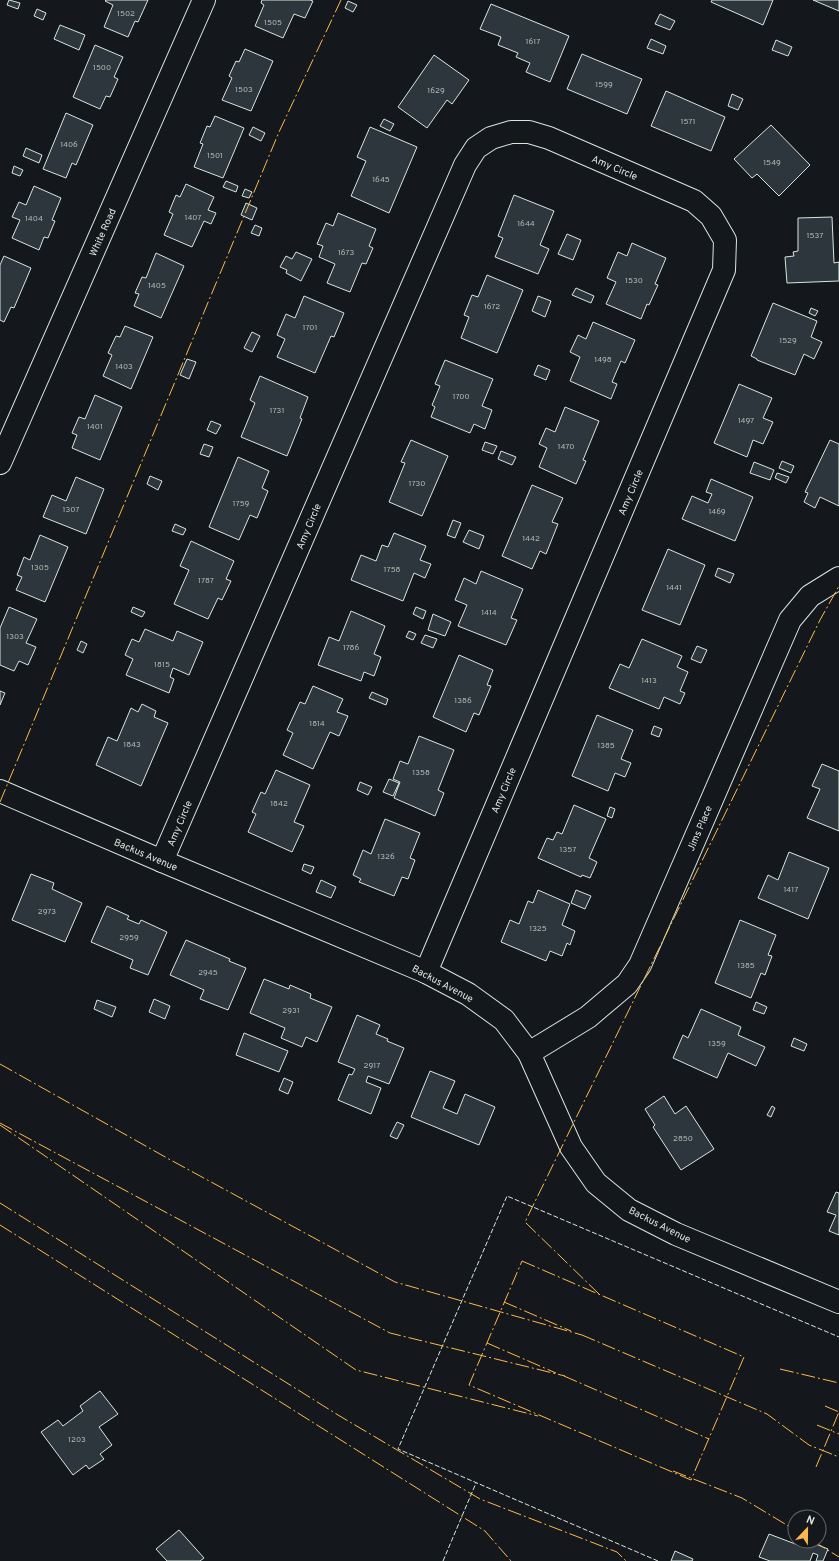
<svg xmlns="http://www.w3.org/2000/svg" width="839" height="1561" font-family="Overpass,sans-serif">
<rect width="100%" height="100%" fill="#14181c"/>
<g fill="#2c363c" stroke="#d8e6dc">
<polygon points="9,0 20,3 18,9 7,5"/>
<polygon points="106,0 148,0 138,22 135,21 128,37 104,27 113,5 105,1"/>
<polygon points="262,0 310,0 313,1 305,18 294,14 283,38 255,26 264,5 261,3"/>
<polygon points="712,0 773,0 763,25 711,2"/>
<polygon points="813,0 839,0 839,11"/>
<polygon points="348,1 357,5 353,12 345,8"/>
<polygon points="491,4 569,36 550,82 526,72 530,63 516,57 518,53 498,45 501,37 480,29"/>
<polygon points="37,9 46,13 43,20 34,16"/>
<polygon points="660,14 675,21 670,30 655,24"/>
<polygon points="60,25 85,35 79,50 54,39"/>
<polygon points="651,39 666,46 663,54 647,48"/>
<polygon points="776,40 792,47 788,56 772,50"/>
<polygon points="95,45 123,57 114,77 118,79 110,97 106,96 100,109 73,97"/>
<polygon points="245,49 273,61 251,111 222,100 232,78 229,76 236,61 239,62"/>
<polygon points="582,54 642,79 627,114 567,89"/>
<polygon points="434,55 469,80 452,104 447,100 427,128 398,107"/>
<polygon points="666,91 725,117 711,151 651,126"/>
<polygon points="732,94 743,99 738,110 728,106"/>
<polygon points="66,113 93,125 76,165 72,163 66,178 43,169"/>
<polygon points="215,116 244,128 223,178 194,167 203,144 200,143 207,126 210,127"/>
<polygon points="384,119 394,124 390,131 380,126"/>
<polygon points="771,125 810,165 779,196 757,174 752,178 734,159"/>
<polygon points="253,127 265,133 261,141 249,135"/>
<polygon points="370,127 417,147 389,213 351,196 366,161 357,157"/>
<polygon points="26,148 42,155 39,163 23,156"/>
<polygon points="14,166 23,170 20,176 12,173"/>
<polygon points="226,181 238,186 236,192 223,187"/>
<polygon points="186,184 214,197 208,210 216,213 211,224 204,221 192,247 164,235 173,214 169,212 176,195 180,197"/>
<polygon points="34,186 61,198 52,220 55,221 48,238 44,237 39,250 12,238 20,220 12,217 19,202 26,205"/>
<polygon points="245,189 252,192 249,198 242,196"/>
<polygon points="514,195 554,211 540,245 549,249 538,274 495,257 503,238 498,236"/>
<polygon points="246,203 257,208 252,220 241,215"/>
<polygon points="338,213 376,229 369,246 373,248 366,264 362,263 350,292 327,283 335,264 319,257 323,246 317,244 326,223 333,226"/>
<polygon points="832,217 834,263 839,262 839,281 787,283 785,257 794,256 793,252 798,251 798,218"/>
<polygon points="255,225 262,228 259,236 251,233"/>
<polygon points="567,234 581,240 573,260 558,254"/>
<polygon points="632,243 666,258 655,284 658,285 649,305 647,304 641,319 606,304 616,282 607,278 618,252 627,256"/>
<polygon points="296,252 312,259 301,281 286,273 287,270 280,267 286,256 292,259"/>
<polygon points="156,253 184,266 161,318 134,306 139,294 135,293 142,277 146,278"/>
<polygon points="4,256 31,268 14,308 11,307 4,322 0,320 0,265"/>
<polygon points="487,275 523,290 497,353 461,338 469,317 464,315 472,295 478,297"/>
<polygon points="576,288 594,296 591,303 572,295"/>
<polygon points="304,296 344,313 334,337 331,336 315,373 277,357 285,339 277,335 286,314 295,318"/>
<polygon points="538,296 551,301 545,317 532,311"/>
<polygon points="773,303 817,321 811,337 822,342 814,359 804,354 795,375 757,360 757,359 751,356"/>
<polygon points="811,308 818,311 815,316 809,313"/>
<polygon points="593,322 635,340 625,363 621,361 612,382 617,384 611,399 570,381 580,357 570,352 578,335 586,339"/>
<polygon points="125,326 153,337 131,389 103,376 112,355 108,353 116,336 120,337"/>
<polygon points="252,332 260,336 252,352 244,348"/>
<polygon points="187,359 196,362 189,379 180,375"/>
<polygon points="445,360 493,379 482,406 492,410 485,429 474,424 470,433 431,417 435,407 432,405 440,386 435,384"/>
<polygon points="538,365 550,370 546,380 534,375"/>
<polygon points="260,376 308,397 300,418 302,419 287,456 241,437 255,403 250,400"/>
<polygon points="739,384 772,398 763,418 773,422 763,444 753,440 747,457 714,443"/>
<polygon points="95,395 122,407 100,460 72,448 77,435 72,433 79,417 85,419"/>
<polygon points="565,407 599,421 583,460 586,461 576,484 539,467 547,448 539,444 546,428 555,432"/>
<polygon points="211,421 221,425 216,434 207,430"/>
<polygon points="411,440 448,456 422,516 389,502 405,463 401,462"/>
<polygon points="830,440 839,444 839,506 820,497 815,508 804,502 808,493 805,492"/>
<polygon points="485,442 497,446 493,454 482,450"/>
<polygon points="204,444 213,447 209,457 200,454"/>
<polygon points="501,451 516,457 512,465 498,459"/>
<polygon points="238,457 269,471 262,488 268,491 257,518 250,515 239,540 209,527"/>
<polygon points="782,461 794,466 791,473 779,468"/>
<polygon points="754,462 774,470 770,480 750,473"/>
<polygon points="777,473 789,477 786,483 775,478"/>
<polygon points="150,476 162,481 158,490 147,484"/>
<polygon points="76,477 104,489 86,534 43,517 52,495 66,501"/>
<polygon points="711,479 753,497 735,541 682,519 692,496 708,503 712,494 706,492"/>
<polygon points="532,485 563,498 552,522 558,524 546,554 540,551 532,569 502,556"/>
<polygon points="453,520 461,523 455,538 447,535"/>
<polygon points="175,524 186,529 183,535 172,531"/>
<polygon points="469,530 484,536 479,549 463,542"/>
<polygon points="394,533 426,546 420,560 431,564 425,578 414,573 403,601 351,580 361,555 376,561 382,545 388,547"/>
<polygon points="40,535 68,547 45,602 16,590 22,577 17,575 24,557 30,560"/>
<polygon points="191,541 234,561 226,579 231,581 222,600 218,598 208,619 174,604 189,570 180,566"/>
<polygon points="668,549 705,565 680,625 642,610"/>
<polygon points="718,568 734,574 730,583 715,576"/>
<polygon points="481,571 523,589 511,618 517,620 506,645 458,626 467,605 455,600 464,578 476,584"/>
<polygon points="9,607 37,619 26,643 36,647 28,665 19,661 14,671 0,665 0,628"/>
<polygon points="133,607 145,612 142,617 131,612"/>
<polygon points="416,607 426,611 423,619 413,614"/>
<polygon points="351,611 385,626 374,654 381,657 374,676 364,672 361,681 318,665 329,637 339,641"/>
<polygon points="433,614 451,622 445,636 428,630"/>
<polygon points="145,629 173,641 177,631 203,642 189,675 173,668 170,677 174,679 169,693 126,675 133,659 125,655 132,639 139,642"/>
<polygon points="409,631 416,634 413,640 406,637"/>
<polygon points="425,635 437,639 433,648 421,643"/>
<polygon points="642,639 682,656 677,667 688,672 680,691 685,693 680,704 664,697 659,709 609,688 620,664 629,668"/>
<polygon points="81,641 87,644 83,653 77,650"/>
<polygon points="697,646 707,650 701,663 691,659"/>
<polygon points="459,655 493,670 487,685 491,686 479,715 474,713 466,732 433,717"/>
<polygon points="313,686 343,699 337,712 348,716 339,736 330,732 313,769 283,755 293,733 287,730 300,702 305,704"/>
<polygon points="0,691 5,693 0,705"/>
<polygon points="372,692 388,699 386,705 369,698"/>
<polygon points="142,704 156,711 154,717 168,723 141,786 96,765 108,737 117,741 131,708 138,712"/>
<polygon points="597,715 633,730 621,759 631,763 625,777 615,773 608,791 572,776"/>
<polygon points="654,726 662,729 659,737 651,734"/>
<polygon points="419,736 454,750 438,790 444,793 435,816 394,798 400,782 393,779 400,761 408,764"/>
<polygon points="822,764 839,771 839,831 807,818 820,789 812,786"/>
<polygon points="276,770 310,785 294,822 304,826 292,852 248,832 256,814 252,812 261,792 265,794"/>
<polygon points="389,779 399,783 393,796 383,792"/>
<polygon points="360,782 372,787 368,795 357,790"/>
<polygon points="574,805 606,819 589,858 597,862 590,878 582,875 581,877 538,858 547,838 553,840 557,832 562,834"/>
<polygon points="610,807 615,809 612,818 607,816"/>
<polygon points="385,819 420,833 410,858 415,860 408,879 402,877 394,896 359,882 361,879 353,875 363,850 371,854"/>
<polygon points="789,852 829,868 808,919 758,898 768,875 778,880"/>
<polygon points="304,864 314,867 311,874 302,870"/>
<polygon points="31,874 54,883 52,889 82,903 65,942 12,920"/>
<polygon points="321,880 336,887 331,898 316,892"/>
<polygon points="538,890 570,904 562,925 575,931 570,945 567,943 562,956 550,951 546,961 501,942 510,920 519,924 528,901 533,903"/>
<polygon points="576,890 591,896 585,909 571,903"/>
<polygon points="107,906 129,916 127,919 139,924 141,920 167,932 148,975 130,968 133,960 91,942"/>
<polygon points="740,920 776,935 768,955 772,956 765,975 761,973 751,998 715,983"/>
<polygon points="186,940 230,959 229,961 246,968 228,1010 200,999 204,990 170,975"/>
<polygon points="264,979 289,989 290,985 311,994 310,998 332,1007 317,1042 306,1037 302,1047 281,1038 285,1028 250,1013"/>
<polygon points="154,999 170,1006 165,1019 149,1012"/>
<polygon points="97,1000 116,1007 112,1017 94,1009"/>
<polygon points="756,1002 767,1007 764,1014 753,1010"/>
<polygon points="701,1009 741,1027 738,1035 765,1047 756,1066 728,1053 717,1078 673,1058 683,1035 688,1038"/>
<polygon points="357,1015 380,1025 376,1034 388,1039 387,1041 404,1048 389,1084 368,1076 366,1082 381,1088 371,1114 338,1100 349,1074 352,1075 355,1069 338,1062"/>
<polygon points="244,1033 288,1051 279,1072 236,1055"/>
<polygon points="794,1038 807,1044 804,1051 791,1046"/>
<polygon points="430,1071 455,1081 443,1108 457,1114 465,1094 495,1107 479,1145 411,1117"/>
<polygon points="284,1078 293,1082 288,1094 279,1090"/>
<polygon points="664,1096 675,1114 686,1106 714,1149 681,1170 653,1127 655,1125 645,1109"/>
<polygon points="772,1106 775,1108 771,1117 767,1115"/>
<polygon points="397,1122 404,1125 397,1139 390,1136"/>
<polygon points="836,1192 839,1193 839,1235 829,1231 836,1215 827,1212"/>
<polygon points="100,1391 118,1414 99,1427 112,1445 100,1454 104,1459 89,1469 86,1465 73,1475 41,1432 58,1420 63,1426 83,1411 80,1406"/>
<polygon points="179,1530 204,1558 200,1561 167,1561 156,1549"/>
<polygon points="769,1534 798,1545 800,1541 808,1541 828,1549 823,1561 816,1561 818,1555 813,1553 810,1561 770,1561 759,1557"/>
<polygon points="675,1551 693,1559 692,1561 671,1561"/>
</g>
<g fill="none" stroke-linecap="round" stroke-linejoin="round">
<defs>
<g id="minor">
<polyline points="0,463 204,0"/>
<polyline points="0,791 162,861 426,972 468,994 504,1020 529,1053 571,1147 596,1183 629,1210 676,1234 839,1302"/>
<polyline points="162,861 465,165 476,148 491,138 511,132 529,132 549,138 694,201 711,216 725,240 724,270 426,972"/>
<polyline points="529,1053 588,1017 627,984 640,965 790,620 810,596 839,578"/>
</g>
</defs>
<use href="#minor" stroke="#d8e6dc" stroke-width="24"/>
<use href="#minor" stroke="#14181c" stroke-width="22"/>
<g stroke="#d8e6dc" stroke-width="1" stroke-dasharray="5 2" stroke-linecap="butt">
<polyline points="443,1561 476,1483"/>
<polyline points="658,1561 398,1449 507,1196 839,1337"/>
</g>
<g stroke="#ffb74d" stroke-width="1" stroke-dasharray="14 3 2 3" stroke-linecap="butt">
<polyline points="0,802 279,132 341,0"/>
<polyline points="0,1064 167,1158 395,1282 582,1335"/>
<polyline points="0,1123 390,1333 565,1376"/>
<polyline points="0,1125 356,1370 538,1416"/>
<polyline points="0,1203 338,1415 480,1499 617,1552 626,1561"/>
<polyline points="0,1225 485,1531 511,1561"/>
<polygon points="522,1261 744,1357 691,1480 469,1385"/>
<polyline points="599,1294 525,1222 820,620 839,586"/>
<polyline points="504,1302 571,1331"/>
<polyline points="582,1335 767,1414 809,1445 839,1457"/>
<polyline points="487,1343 556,1373"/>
<polyline points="780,1369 839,1383"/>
<polyline points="564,1376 709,1439"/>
<polyline points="825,1406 839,1412"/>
<polyline points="817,1425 839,1434"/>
<polyline points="816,1467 839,1412"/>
<polyline points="673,1471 742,1498 795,1530"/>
<polyline points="813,1541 839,1557"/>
</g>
</g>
<g text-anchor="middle" stroke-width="3" stroke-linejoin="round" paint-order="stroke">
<g font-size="8" fill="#adbab4">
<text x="126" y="16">1502</text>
<text x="273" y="25">1505</text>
<text x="533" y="44">1617</text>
<text x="102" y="70">1500</text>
<text x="604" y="87">1599</text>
<text x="244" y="92">1503</text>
<text x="436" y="93">1629</text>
<text x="688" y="124">1571</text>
<text x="69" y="147">1406</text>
<text x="215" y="158">1501</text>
<text x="772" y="165">1549</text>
<text x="381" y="182">1645</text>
<text x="193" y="220">1407</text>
<text x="34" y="221">1404</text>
<text x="526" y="226">1644</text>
<text x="815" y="238">1537</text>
<text x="346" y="255">1673</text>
<text x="634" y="283">1530</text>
<text x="157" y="288">1405</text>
<text x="492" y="309">1672</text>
<text x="310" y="330">1701</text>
<text x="788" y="343">1529</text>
<text x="603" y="362">1498</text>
<text x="124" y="369">1403</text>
<text x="461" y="399">1700</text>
<text x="277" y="413">1731</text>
<text x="746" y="423">1497</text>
<text x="95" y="429">1401</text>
<text x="566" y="449">1470</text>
<text x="417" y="486">1730</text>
<text x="241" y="506">1759</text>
<text x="71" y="512">1307</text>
<text x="717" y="514">1469</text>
<text x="531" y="541">1442</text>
<text x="40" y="570">1305</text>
<text x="392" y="572">1758</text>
<text x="206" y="583">1787</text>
<text x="674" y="590">1441</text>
<text x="489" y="615">1414</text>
<text x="15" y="639">1303</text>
<text x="351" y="650">1786</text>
<text x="162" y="667">1815</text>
<text x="649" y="683">1413</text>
<text x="463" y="703">1386</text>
<text x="317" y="726">1814</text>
<text x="132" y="747">1843</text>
<text x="606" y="748">1385</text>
<text x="421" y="775">1358</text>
<text x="279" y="806">1842</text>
<text x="568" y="852">1357</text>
<text x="386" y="859">1326</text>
<text x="791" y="892">1417</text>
<text x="47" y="914">2973</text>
<text x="538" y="931">1325</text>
<text x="129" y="940">2959</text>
<text x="746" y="968">1385</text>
<text x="208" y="975">2945</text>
<text x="291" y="1013">2931</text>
<text x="717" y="1046">1359</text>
<text x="372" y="1068">2917</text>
<text x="683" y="1141">2850</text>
<text x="77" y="1442">1203</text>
</g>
<g font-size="10" fill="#d8e6dc" stroke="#14181c">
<text transform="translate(615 167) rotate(23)" y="4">Amy Circle</text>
<text transform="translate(102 232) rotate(-66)" y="4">White Road</text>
<text transform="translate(630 492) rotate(-67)" y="4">Amy Circle</text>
<text transform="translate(308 526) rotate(-67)" y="4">Amy Circle</text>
<text transform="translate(503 790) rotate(-67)" y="4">Amy Circle</text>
<text transform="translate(179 823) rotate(-67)" y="4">Amy Circle</text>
<text transform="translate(699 828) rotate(-67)" y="4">Jims Place</text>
<text transform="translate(146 854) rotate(23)" y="4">Backus Avenue</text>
<text transform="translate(443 983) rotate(28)" y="4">Backus Avenue</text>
<text transform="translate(660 1224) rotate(27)" y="4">Backus Avenue</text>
</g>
</g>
<g transform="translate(807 1529) rotate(22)"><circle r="19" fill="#14181c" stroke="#626a69"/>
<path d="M0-3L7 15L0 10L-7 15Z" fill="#ffb74d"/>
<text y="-6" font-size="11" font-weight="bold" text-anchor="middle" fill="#d8e6dc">N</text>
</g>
</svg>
